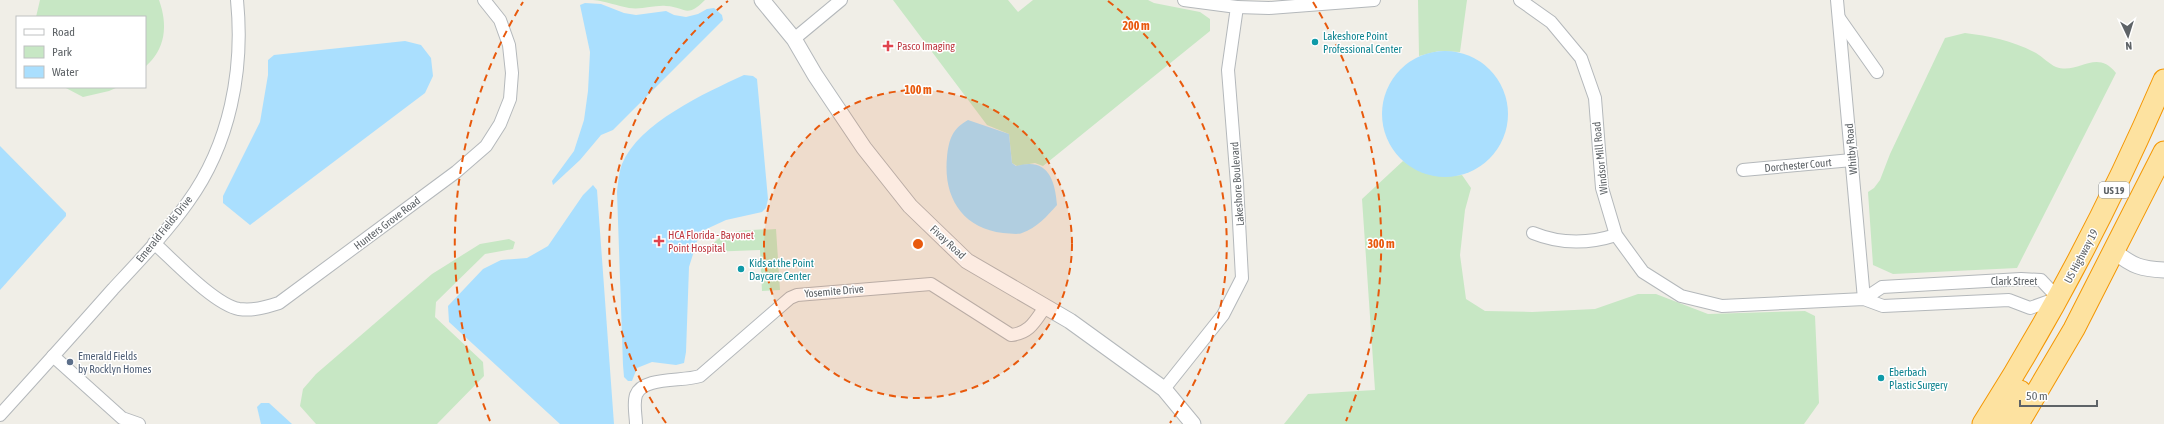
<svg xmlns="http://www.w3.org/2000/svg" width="2164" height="424" font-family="'Asap Condensed',sans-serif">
<rect width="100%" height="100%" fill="#f0eee7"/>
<g fill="#c7e7c4">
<path d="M40,0H159C168,25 166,49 145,67V17H36Z"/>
<path d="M593,0H705C686,19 686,7 666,6C654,5 642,10 629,8C617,6 606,1 593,0Z"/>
<polygon points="893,0 1008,0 1018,12 1033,0 1148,0 1154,3 1200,12 1210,19 1210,31 1043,166 1035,163 1017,166 1012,163 1009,134 987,125"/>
<polygon points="1418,0 1467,0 1460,52 1439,51 1419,56"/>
<path d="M1965,33C1989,36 2014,41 2036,53C2043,57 2049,64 2056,67C2079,75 2096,48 2116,73L2017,268L1893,274L1873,265L1868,192L1874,188L1880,180L1890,154L1945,38Z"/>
<polygon points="64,87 118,87 109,91 83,97"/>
<path d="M1403,161C1425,175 1436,178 1462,175L1471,188L1465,210L1460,255L1466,299L1485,311L1532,312L1595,309L1638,294H1656L1708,314L1805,311L1815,316L1819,403L1804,424H1284L1308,394L1375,390L1362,199Z"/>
<path d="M776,229L780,290L762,291L760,250L708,252C720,226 751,231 776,229Z"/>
<polygon points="509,239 515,242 513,249 485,254 436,302 435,317 483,362 484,376 437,424 316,424 300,406 303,389 316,374 432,274 480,244"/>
</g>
<g fill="#aadffe">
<polygon points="585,3 601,4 624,13 636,15 666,11 674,15 686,17 698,14 707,9 714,8 722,15 723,20 613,130 601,135 580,160 553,185 552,181 574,151 584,120 588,91 590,52 580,5"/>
<polygon points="405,41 421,45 431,58 433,76 425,93 250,225 223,203 223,196 260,122 268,75 268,60 274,55"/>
<circle cx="1445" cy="114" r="63"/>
<path d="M744,75L753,76L757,79L768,199L766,208L762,212L726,220L700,232L689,267L686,352L684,363L676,365L652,362L637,368L632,381H628L624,377L623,365L617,192C618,183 619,172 622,164C639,123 705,93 744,75Z"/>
<path d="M968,120L1009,134L1012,163L1016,166C1047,157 1055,178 1057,205C1047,216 1037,228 1022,233C1017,235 1009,233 1003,233C962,228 943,197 947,157C949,139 952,129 968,120Z"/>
<polygon points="0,146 66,213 66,216 0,290"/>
<polygon points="593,185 597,190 614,424 560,424 449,322 448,306 483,269 501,260 527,258 548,246 583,195"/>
<polygon points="261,403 269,403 292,424 261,424 257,407"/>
</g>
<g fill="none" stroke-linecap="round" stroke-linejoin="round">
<defs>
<g id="minor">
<polyline points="1520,0 1551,22 1581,58 1595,98 1602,188 1616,235 1643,272 1681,296 1722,306 1864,299 1883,306 2009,300 2030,308 2058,298 2041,280 2021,279 1882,287 1864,299"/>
<polyline points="1837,0 1864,299"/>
<polyline points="1237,7 1269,8 1374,0"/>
<polyline points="1839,18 1877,72"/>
<polyline points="794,39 841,0"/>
<polyline points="1743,170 1852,160"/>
<path d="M1533,233C1560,244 1588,244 1616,235"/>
<path d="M154,243C174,261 215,305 239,309C254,311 266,307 279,303L456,172L486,146L500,124L510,99L512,73L509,45L500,20L484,0"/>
<polyline points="53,356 122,418 139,424"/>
<polyline points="1164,389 1223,315 1242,278 1237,184 1228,70 1237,7 1184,0"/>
<path d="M0,415C38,373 76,331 113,289C139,261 166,233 188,202C230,144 244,70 237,0"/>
<path d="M636,424C636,416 633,404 636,395C643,376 683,382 700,376L790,298L797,295L931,284L1011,335C1030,333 1035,321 1045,307"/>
</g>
<g id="tertiary">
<polyline points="762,0 794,39 815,75 864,148 910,206 967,261 1070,321 1164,389 1193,424"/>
<path d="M2115,252C2133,266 2141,269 2164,270"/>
</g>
<g id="trunk">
<path d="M1983,424C2053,314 2113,199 2164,80"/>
<polyline points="2000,424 2020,391"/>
<polyline points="2018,424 2074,329 2164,152"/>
</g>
</defs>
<use href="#minor" stroke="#b4b8bb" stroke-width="14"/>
<use href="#tertiary" stroke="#b4b8bb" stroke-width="17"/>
<use href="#trunk" stroke="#f49703" stroke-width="23"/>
<use href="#minor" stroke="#fff" stroke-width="12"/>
<use href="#tertiary" stroke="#fff" stroke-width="15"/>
<use href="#trunk" stroke="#fde2a0" stroke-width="21"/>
</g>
<circle cx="918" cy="244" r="154" fill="#e8590c" fill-opacity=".12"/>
<g fill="none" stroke="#e8590c" stroke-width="2" stroke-dasharray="7 5">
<circle cx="918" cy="244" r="154"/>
<path d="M666 423A309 309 0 0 1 728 1M1108 1A309 309 0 0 1 1170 423"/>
<path d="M490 421A463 463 0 0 1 523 2M1313 2A463 463 0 0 1 1346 421"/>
</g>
<g fill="#0f9aa8" stroke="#fff" stroke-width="1.5">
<circle cx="1315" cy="42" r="4"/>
<circle cx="741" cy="269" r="4"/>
<circle cx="1881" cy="378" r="4"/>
</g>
<g fill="#e0444e" stroke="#fff" stroke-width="1.5">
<path d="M886 40h4v4h4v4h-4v4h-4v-4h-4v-4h4z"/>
<path d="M657 235h4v4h4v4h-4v4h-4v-4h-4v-4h4z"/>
</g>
<circle fill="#5c6f8a" stroke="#fff" stroke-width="1.5" cx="70" cy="362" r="4"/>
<g text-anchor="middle" stroke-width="3" stroke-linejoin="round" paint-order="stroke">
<rect fill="#fff" stroke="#8e9295" stroke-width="1" x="2099" y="182" width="30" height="16" rx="3"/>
<g font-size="10" font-weight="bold" fill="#5e6367">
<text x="2114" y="194">US 19</text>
</g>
<g font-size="11" fill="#0d838f" stroke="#fff" text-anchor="start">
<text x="1323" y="40">Lakeshore Point<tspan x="1323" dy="13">Professional Center</tspan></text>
<text x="749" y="267">Kids at the Point<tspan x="749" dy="13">Daycare Center</tspan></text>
<text x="1889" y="376">Eberbach<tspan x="1889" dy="13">Plastic Surgery</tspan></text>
</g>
<g font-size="11" fill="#be3a42" stroke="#fff" text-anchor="start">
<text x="897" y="50">Pasco Imaging</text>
<text x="668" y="239">HCA Florida - Bayonet<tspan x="668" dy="13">Point Hospital</tspan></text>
</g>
<g font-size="11" fill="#5e6367" stroke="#fff">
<text transform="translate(1851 149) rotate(-95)" y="4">Whitby Road</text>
<text transform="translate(1600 158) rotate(-96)" y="4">Windsor Mill Road</text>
<text transform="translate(1798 165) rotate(-5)" y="4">Dorchester Court</text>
<text transform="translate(1237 184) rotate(-94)" y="4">Lakeshore Boulevard</text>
<text transform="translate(387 223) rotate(-37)" y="4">Hunters Grove Road</text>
<text transform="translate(164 229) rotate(-51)" y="4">Emerald Fields Drive</text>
<text transform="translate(948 242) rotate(43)" y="4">Fivay Road</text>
<text transform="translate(2081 256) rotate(-62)" y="4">US Highway 19</text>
<text x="2014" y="285">Clark Street</text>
<text transform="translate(834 291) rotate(-5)" y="4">Yosemite Drive</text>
</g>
<g font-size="11" fill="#4e5e75" stroke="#fff" text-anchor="start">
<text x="78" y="360">Emerald Fields<tspan x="78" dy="13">by Rocklyn Homes</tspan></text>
</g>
</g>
<circle cx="918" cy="244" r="6" fill="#e8590c" stroke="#fff" stroke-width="2"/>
<g font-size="12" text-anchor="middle" font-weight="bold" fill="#e8590c" stroke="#fff" stroke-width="3" stroke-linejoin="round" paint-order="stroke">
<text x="1136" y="30">200 m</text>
<text x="918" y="94">100 m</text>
<text x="1381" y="248">300 m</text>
</g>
<rect x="16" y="16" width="130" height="72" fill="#ffffff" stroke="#bfc1c2"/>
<rect x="24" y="29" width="20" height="6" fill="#ffffff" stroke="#bfc1c2"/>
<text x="52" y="36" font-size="12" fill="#5e6367">Road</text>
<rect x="24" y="46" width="20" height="12" fill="#c7e7c4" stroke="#bfc1c2"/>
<text x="52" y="56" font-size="12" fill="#5e6367">Park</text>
<rect x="24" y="66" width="20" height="12" fill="#aadffe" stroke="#bfc1c2"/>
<text x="52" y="76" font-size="12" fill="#5e6367">Water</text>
<g transform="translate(2128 36) rotate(176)" stroke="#ffffff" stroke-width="3" paint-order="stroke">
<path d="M0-3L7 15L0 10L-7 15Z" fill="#5e6367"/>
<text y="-6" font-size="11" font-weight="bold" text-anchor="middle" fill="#5e6367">N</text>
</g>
<path d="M2020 400v6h77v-6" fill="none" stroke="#5e6367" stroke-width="2"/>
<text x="2026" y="400" font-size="12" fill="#5e6367" stroke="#ffffff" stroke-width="3" paint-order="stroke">50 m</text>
</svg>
